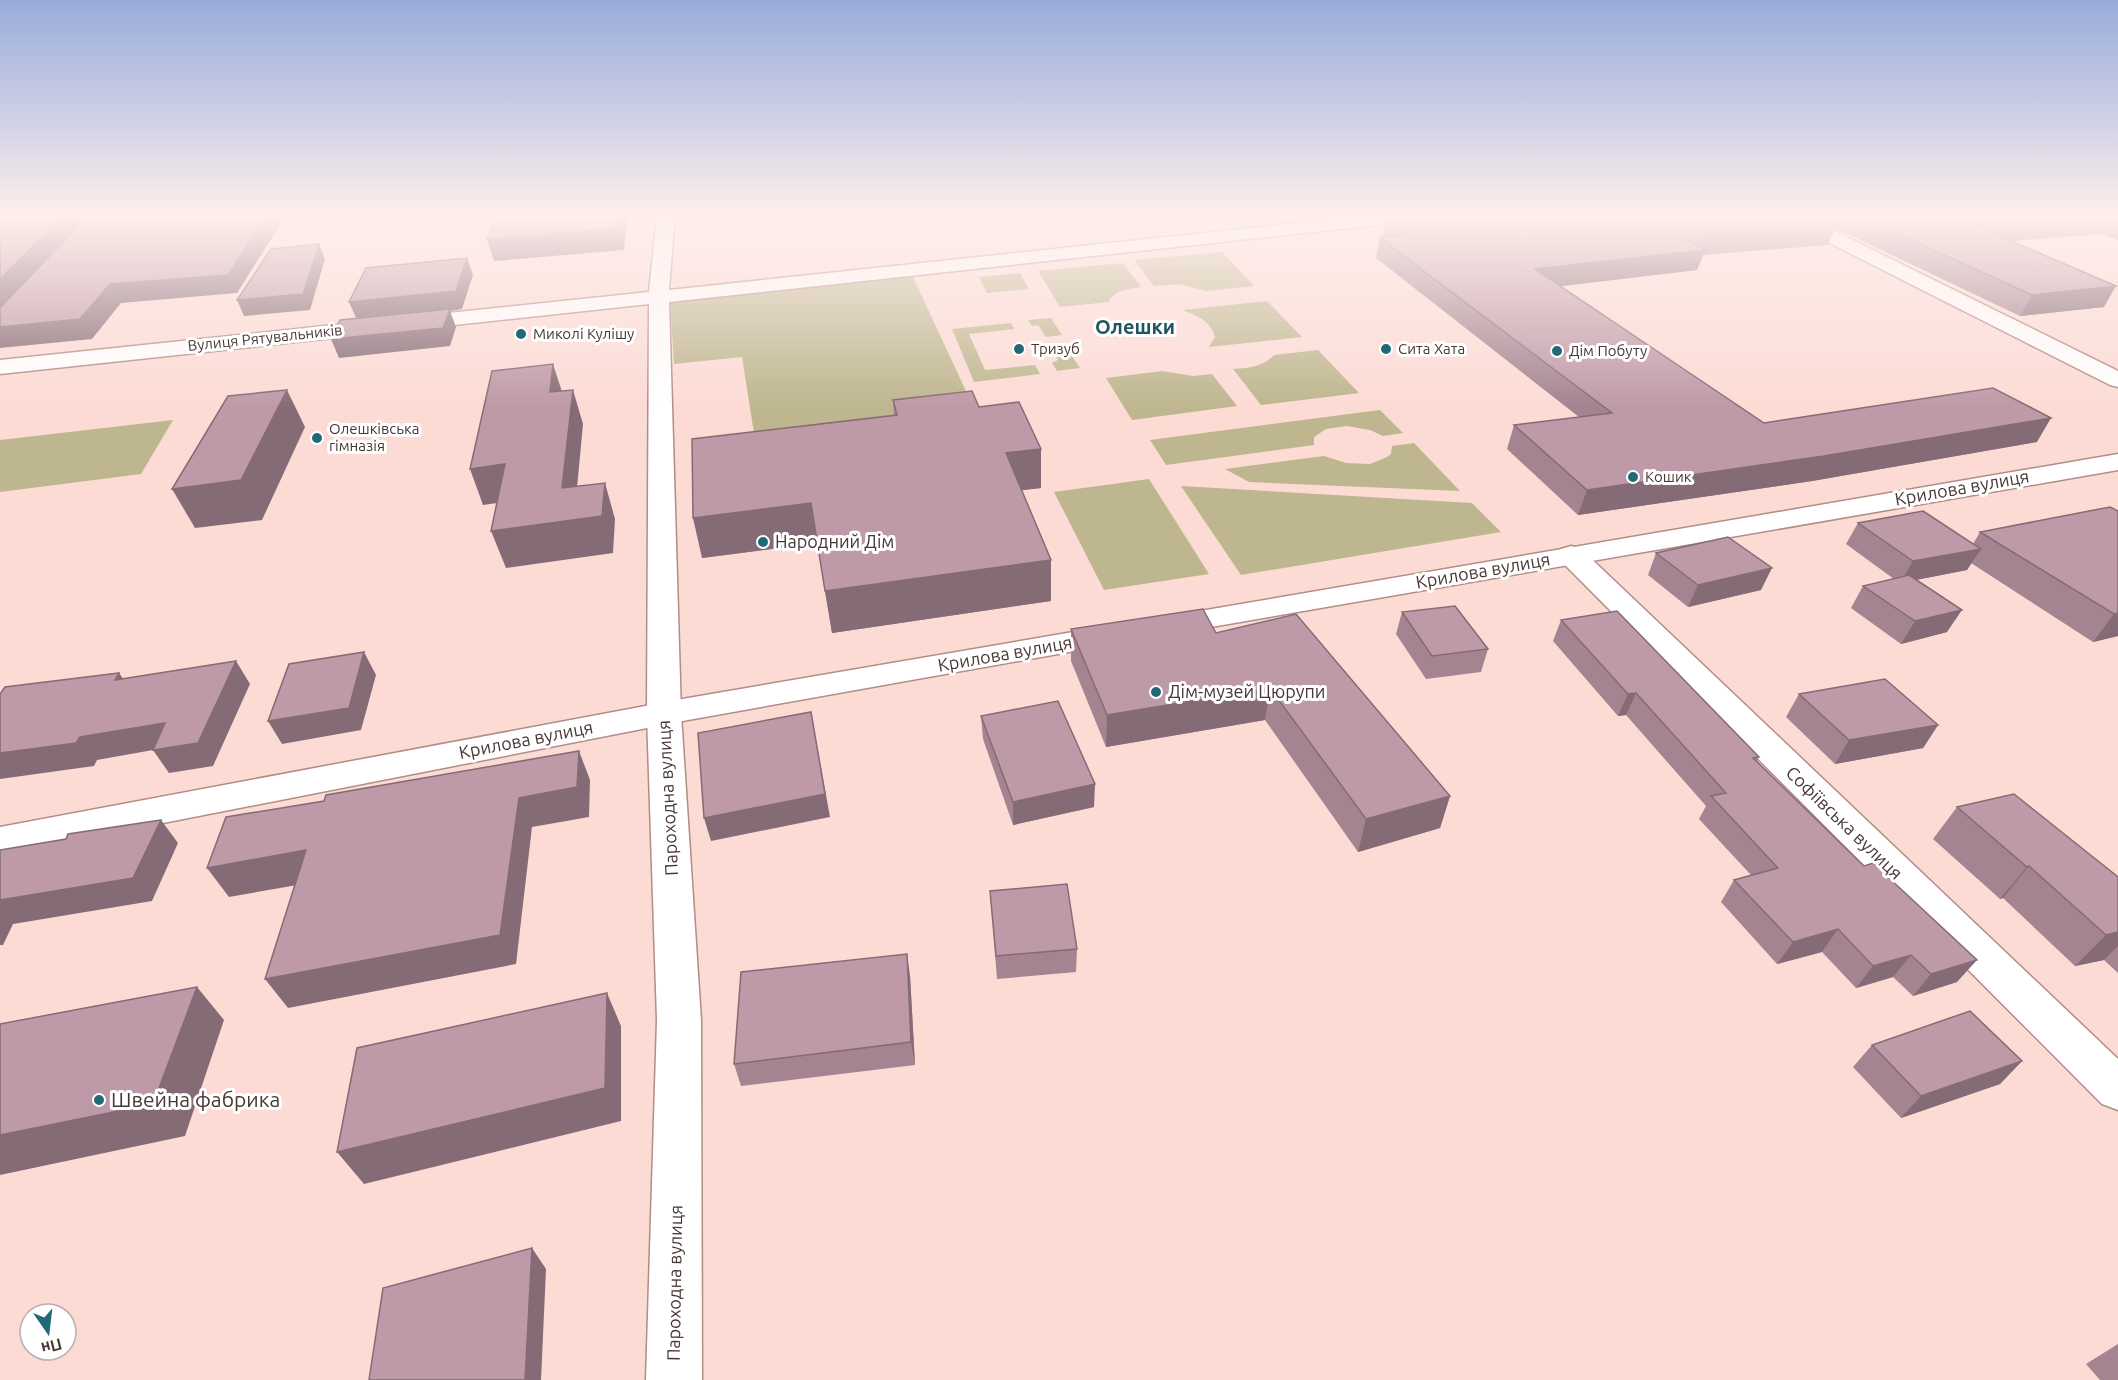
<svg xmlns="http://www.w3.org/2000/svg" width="2118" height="1380" font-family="Ubuntu,sans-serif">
<rect width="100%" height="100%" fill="#fcdbd5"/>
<g fill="#bdb68e">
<polygon points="1222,252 1254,286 1206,291 1180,284 1154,286 1134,260"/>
<path d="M1123,263L1141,287C1130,289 1113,290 1109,302L1060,307L1038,271Z"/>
<polygon points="1020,273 1029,289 987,293 979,277"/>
<polygon points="913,277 978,417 756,446 742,357 674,364 670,302"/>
<path d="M1267,301L1302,337L1209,347L1215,337C1210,320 1198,316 1182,310Z"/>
<polygon points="1051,318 1062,335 1046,337 1038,325 1032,326 1028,320"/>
<polygon points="1011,323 1014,329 969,334 985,370 1035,365 1040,374 974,382 952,329"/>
<polygon points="1068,350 1080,368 1057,371 1052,363 1058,360 1053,352"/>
<path d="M1318,350L1359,393L1261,405L1233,369C1248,368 1263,367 1274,355Z"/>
<polygon points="1162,371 1193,376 1212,374 1237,406 1132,420 1106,378"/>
<polygon points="1380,410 1403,433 1383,436 1370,430 1347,426 1326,429 1314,437 1314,445 1166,465 1150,440"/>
<polygon points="173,420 141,474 0,492 0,440"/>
<polygon points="1414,443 1460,491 1249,482 1225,469 1324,456 1346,463 1370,464 1387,457 1391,454 1392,446"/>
<polygon points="1149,479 1209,574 1104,590 1054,492"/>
<polygon points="1181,486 1472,503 1501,532 1241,575"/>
</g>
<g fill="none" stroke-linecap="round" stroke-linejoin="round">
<defs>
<g id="minor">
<polygon points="657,215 675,215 669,290 1373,215 1434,215 1425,220 669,302 681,714 701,1020 702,1380 646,1380 657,1020 647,714 649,304 0,374 0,360 649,292"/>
<polygon points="1779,215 1802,215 2118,371 2118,387 2110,385 1782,219"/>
<polygon points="1571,546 1581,549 2118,1059 2118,1110 2102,1104 1561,561 1557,555 1561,549"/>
</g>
<g id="tertiary">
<polygon points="2118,454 2118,470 1165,635 1154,633 1150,626 1154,619 1165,617"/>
<polygon points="1114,625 1125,628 1130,635 1125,642 688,720 0,855 0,827 688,698"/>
</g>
</defs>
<use href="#minor" stroke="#b28c85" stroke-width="3"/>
<use href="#tertiary" stroke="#b28c85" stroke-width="3"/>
<use href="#minor" fill="#fff" fill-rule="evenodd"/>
<use href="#tertiary" fill="#fff" fill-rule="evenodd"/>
</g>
<g fill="#a38490">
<polygon points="1443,215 2118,215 2118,240 2100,234 2011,241 2104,307 2020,316 1835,228 1828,245 1703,255 1697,270 1560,286 1764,423 2037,442 1812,481 1578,515 1507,449 1514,425 1579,417 1376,258 1380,238 1383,237 1386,221"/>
<polygon points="893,400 979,407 1041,488 1022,490 1051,601 832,633 817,543 702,558 894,416"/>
<polygon points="2110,507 2118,636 2093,642 1971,563 1967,570 1916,580 1947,632 1901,644 1851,608 1863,586 1894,579 1846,544 1858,523 1973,544 1980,532"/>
<polygon points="1656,553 1761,590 1688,607 1648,575"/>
<polygon points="1402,612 1488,649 1481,672 1426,679 1396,634"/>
<polygon points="1561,620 1759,757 1757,761 1957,982 1913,996 1893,977 1856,988 1822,952 1777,964 1721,902 1734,880 1751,875 1699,819 1706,806 1626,715 1618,716 1553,641"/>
<polygon points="1071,629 1216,633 1450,796 1440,828 1358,852 1265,720 1106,747 1071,661"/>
<polygon points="1799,694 1938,725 1923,748 1835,764 1786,717"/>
<polygon points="981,716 1094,807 1013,825 983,739"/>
<polygon points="1957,807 2118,877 2118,973 2104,960 2075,966 2003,898 2000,899 1933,839"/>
<polygon points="990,891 1077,949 1076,972 997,979"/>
<polygon points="910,976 915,1065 741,1086 734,1064"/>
<polygon points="1872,1045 2022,1061 2000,1084 1901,1118 1853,1067"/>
<polygon points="2118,1344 2118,1380 2100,1380 2086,1364"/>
</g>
<g fill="#856b75">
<polygon points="64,215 90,215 0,310 0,279"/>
<polygon points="267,215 283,215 282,222 237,293 121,303 92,339 0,348 0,327"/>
<polygon points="620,215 628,215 624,250 494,261 487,239"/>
<polygon points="319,244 325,259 310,310 244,316 237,300"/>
<polygon points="1705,250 1697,270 1529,290 1535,269"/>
<polygon points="467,258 473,275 462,309 450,311 456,327 450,346 339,358 331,339 357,320 349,302"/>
<polygon points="2116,286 2104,307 2020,316 2032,295"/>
<polygon points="553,364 564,398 550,392"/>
<polygon points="287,390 305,427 262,520 195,528 172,489"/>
<polygon points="573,390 583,424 574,520 605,483 615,519 613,553 506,568 491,531 562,488"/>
<polygon points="2051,418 2037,442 1812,481 1578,515 1587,490"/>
<polygon points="1041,449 1041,488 1007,492 1006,453"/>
<polygon points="505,464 518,500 483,505 470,469"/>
<polygon points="811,503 818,543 702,558 693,518"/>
<polygon points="1981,549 1967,570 1900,583 1913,561"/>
<polygon points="1051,560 1051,601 832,633 825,591"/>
<polygon points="1772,568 1761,590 1688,607 1698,585"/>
<polygon points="1962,610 1947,632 1901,644 1915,621"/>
<polygon points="2118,613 2118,636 2093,642 2114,614"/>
<polygon points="364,652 376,675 361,730 282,744 268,721"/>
<polygon points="236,661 250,684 213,766 169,773 153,750 97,760 94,766 0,779 0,753 80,737 165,723"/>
<polygon points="119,673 135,696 115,680"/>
<polygon points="1270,688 1265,720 1106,747 1107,715"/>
<polygon points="1636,693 1626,715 1618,716 1628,694"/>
<polygon points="811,712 830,817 711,841 704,818"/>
<polygon points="1938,725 1923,748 1835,764 1849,740"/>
<polygon points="579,751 590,780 589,817 532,827 516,964 288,1008 265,979 519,798"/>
<polygon points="1095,784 1094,807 1013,825 1013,802"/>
<polygon points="1450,796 1440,828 1358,852 1366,819"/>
<polygon points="161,820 178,843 152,901 13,924 3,945 0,945 0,900"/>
<polygon points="306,850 326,880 229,897 207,868"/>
<polygon points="2029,866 2003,898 2000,899 2027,867"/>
<polygon points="1838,929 1822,952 1777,964 1793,942"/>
<polygon points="2118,932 2118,946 2104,960 2075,966 2106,935"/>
<polygon points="907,954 910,976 915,1065 911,1042"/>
<polygon points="1911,955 1893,977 1856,988 1873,966"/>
<polygon points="1977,960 1957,982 1913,996 1931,974"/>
<polygon points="197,987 224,1020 185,1136 0,1175 0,1135"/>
<polygon points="607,993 621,1026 621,1121 364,1184 337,1152"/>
<polygon points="2022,1061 2000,1084 1901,1118 1921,1096"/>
<polygon points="532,1248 546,1269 541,1380 525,1380"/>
</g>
<g fill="#be99a7" stroke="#856b75" stroke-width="1.5">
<polygon points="0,215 64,215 0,279"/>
<polygon points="89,215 267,215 228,275 110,284 80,319 0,327 0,308"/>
<polygon points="496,215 620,215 618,228 487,239"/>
<polygon points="1443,215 1816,215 1836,225 1682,237 1705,250 1535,269 1764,423 1993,388 2051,418 1824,456 1587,490 1514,425 1612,413 1380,238 1406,235 1386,221"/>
<polygon points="1857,215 2102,215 1974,225 2116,286 2032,295"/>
<polygon points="319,244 303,294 237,300 271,249"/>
<polygon points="467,258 456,291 349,302 366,268"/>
<polygon points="450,309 443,328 331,339 340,320"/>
<polygon points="553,364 550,392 573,390 562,488 605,483 602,516 491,531 505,464 470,469 492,371"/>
<polygon points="287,390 241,480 172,489 228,396"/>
<polygon points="972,391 979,407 1019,402 1041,449 1006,453 1051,560 825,591 811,503 693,518 692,439 897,415 893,400"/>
<polygon points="2110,507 2118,511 2118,613 2114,614 1980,532"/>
<polygon points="1923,511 1981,549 1913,561 1858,523"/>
<polygon points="1728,537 1772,568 1698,585 1656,553"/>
<polygon points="1909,575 1962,610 1915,621 1863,586"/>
<polygon points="1455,606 1488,649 1432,656 1402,612"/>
<polygon points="1203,609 1216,633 1296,614 1450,796 1366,819 1270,688 1107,715 1071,629"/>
<polygon points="1617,611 1759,757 1753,758 1864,866 1873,863 1977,960 1931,974 1911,955 1873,966 1838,929 1793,942 1734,880 1778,868 1711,796 1726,793 1636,693 1628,694 1561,620"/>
<polygon points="364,652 349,708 268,721 289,664"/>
<polygon points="236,661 198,743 153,750 165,723 80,737 76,743 0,753 0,694 5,687 119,673 115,680"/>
<polygon points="1885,679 1938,725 1849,740 1799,694"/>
<polygon points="1058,701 1095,784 1013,802 981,716"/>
<polygon points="811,712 825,794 704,818 698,733"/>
<polygon points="579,751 577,787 519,798 500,935 265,979 306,850 207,868 226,817 324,801 326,795"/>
<polygon points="2014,794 2118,877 2118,932 2106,935 2029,866 2027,867 1957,807"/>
<polygon points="161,820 133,878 0,900 0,850 66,839 68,834"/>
<polygon points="1067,884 1077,949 996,956 990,891"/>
<polygon points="907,954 911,1042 734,1064 741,972"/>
<polygon points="197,987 153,1104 0,1135 0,1024"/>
<polygon points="607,993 605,1088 337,1152 357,1048"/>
<polygon points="1970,1011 2022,1061 1921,1096 1872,1045"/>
<polygon points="532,1248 525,1380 369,1380 383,1288"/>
</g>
<linearGradient id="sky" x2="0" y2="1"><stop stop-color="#98acdc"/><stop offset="0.53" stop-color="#feefec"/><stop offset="1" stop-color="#feefec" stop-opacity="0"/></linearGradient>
<rect width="2118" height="408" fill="url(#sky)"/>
<g fill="#226978" stroke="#fff" stroke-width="2">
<circle cx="521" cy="334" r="6"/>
<circle cx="1019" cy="349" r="6"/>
<circle cx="1386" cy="349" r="6"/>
<circle cx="1557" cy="351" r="6"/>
<circle cx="317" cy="438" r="6"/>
<circle cx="1633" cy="477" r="6"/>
<circle cx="763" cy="542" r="6"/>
<circle cx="1156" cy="692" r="6"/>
<circle cx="99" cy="1100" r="6"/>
</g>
<g text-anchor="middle" stroke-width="6" stroke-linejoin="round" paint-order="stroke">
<g font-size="15" fill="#483835" stroke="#fff" text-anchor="start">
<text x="533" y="339">Миколі Кулішу</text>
<text x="1031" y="354">Тризуб</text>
<text x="1398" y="354">Сита Хата</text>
<text x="1569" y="356">Дім Побуту</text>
<text x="329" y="434">Олешківська<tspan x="329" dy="17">гімназія</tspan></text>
<text x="1645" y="482">Кошик</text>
</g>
<g font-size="15" fill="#483835" stroke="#fff">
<text transform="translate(265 338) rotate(-6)" y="5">Вулиця Рятувальників</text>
</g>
<g font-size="18" fill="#483835" stroke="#fff">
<text transform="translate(1962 488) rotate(-10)" y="6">Крилова вулиця</text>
<text transform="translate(1483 571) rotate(-10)" y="6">Крилова вулиця</text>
<text transform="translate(1005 654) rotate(-10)" y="6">Крилова вулиця</text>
<text transform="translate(526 740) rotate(-11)" y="6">Крилова вулиця</text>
<text transform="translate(668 798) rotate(-93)" y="6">Пароходна вулиця</text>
<text transform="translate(1844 823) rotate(44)" y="6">Софіївська вулиця</text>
<text transform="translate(675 1283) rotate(-89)" y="6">Пароходна вулиця</text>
</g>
<g font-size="18" fill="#483835" stroke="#fff" text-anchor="start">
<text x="775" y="548">Народний Дім</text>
<text x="1168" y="698">Дім-музей Цюрупи</text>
</g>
<g font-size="20" font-weight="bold" fill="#1f5662" stroke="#fff">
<text x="1135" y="334">Олешки</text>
</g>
<g font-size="21" fill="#483835" stroke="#fff" text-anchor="start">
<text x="111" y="1107">Швейна фабрика</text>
</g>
</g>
<g transform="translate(48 1332) rotate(166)"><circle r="28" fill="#ffffff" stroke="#b6afae" stroke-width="1.5"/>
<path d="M0-4.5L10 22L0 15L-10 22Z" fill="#226978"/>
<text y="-9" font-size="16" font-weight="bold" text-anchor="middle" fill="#483835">Пн</text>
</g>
</svg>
